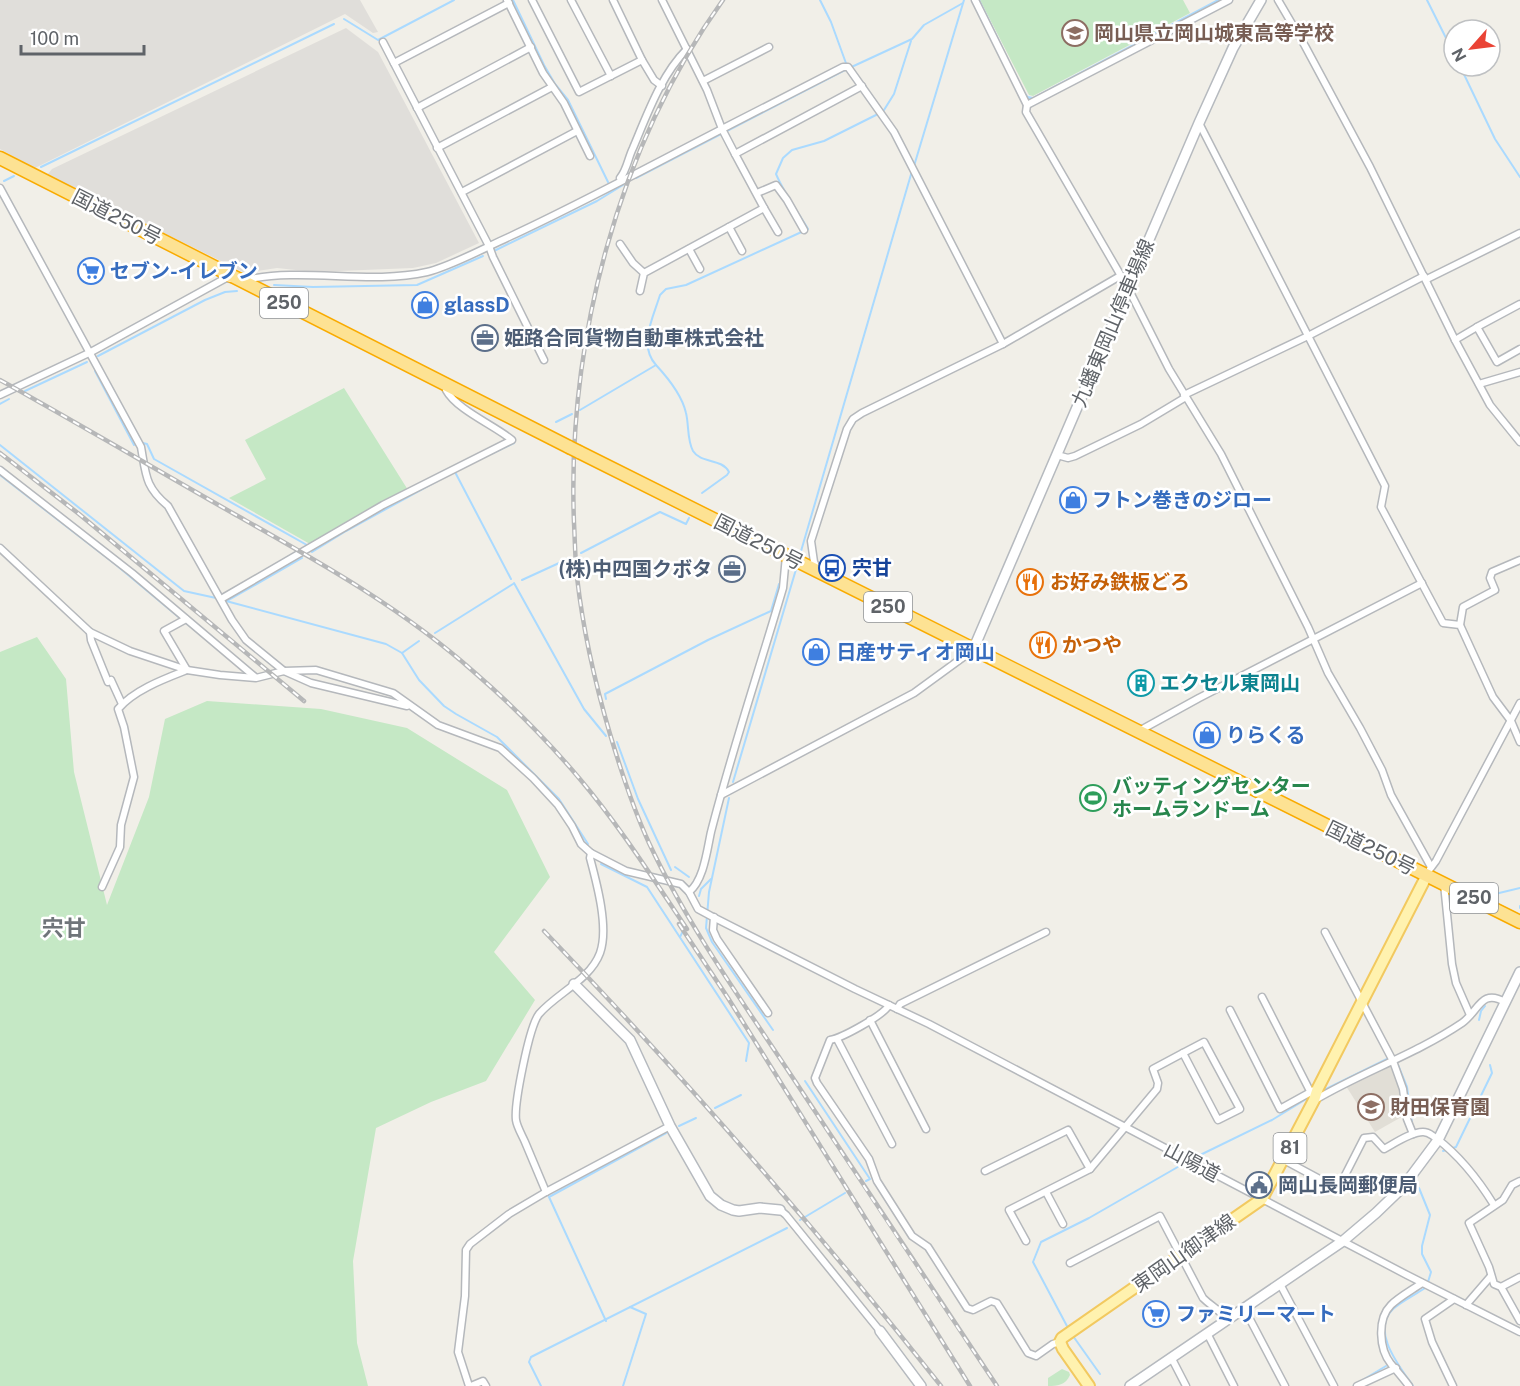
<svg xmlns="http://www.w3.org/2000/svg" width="1520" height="1386" font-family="'Public Sans','Noto Sans JP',sans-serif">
<rect width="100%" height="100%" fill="#f1efe8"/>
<g fill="#e0deda">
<polygon points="0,0 360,0 378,32 373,33 345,14 35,168 0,149"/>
<polygon points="346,28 378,52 479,243 436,263 413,268 314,272 277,268 245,273 47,175 52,169"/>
</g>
<polygon fill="#e1ded6" points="1391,1066 1400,1086 1405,1115 1375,1132 1346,1086"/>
<g fill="#c5e8c5">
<polygon points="980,0 1183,0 1190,13 1033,96 1029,95"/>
<polygon points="344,388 408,490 310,544 229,498 266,479 245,440"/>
<polygon points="37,637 66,679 74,772 107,905 149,797 165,719 207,701 321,709 407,728 507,790 550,877 494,952 535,1000 486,1081 431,1102 376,1128 353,1261 357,1343 368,1386 0,1386 0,652"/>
<path d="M1062,1369L1069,1372L1070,1375C1066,1385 1057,1386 1048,1386V1378Z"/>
</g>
<polygon fill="#aadaff" points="978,0 980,0 1025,92 1028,96 1033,97 1216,0 1221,0 1030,101 1027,99"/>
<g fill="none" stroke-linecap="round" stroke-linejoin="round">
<g stroke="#aadaff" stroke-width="2">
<polyline points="513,0 544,65 555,84 568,100 608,182"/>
<polyline points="820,0 831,22 847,66"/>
<polyline points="1427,0 1454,54"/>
<polyline points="344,19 378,40 454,0"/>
<polyline points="1460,66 1495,139 1520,177"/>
<polyline points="884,110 894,94 911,41"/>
<polyline points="914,166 964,0"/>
<polyline points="41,167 334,24"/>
<polyline points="636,178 845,70 912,39 924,25 963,3"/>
<polyline points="4,181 14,176"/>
<polyline points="496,250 597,201 623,185"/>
<polyline points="274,285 313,287 417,285 483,256"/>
<polyline points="98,356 205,300 225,292 237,291"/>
<path d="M656,365C669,379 682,395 686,413C689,425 687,440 693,451C701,464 722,458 729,472L727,475L702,493"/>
<polyline points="95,371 134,445"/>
<polyline points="25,391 87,362"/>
<polyline points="0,404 9,399"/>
<path d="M580,410L656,365C638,345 653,318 660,295L666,289L686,285L808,229C797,211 784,193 776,174L783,158L792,150L824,141L878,114"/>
<polyline points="556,422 572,414"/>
<polyline points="143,443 147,444 154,459 314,549"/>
<polyline points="0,445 184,591 216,598"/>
<polyline points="491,454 514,443"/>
<polyline points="456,471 455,472 511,579"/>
<polyline points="0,475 115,564 181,619"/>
<polyline points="312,552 346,531 437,481"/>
<polyline points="581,553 660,512 686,524 689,518"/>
<polyline points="799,558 912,171"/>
<polyline points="522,580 570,558"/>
<polyline points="514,583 584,709 606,736"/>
<polyline points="226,601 386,644 402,653 419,680 444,706 456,714 497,737 559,799 588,844"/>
<polyline points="227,601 302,558"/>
<polyline points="185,622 202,636"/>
<polyline points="435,633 513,584"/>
<polyline points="402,653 419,641"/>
<polyline points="606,699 605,694 708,640 771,611 779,584"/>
<polyline points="617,742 638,799 671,870"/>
<polyline points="733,782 797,566"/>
<polyline points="729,798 709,892 706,928 712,942 773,1030"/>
<polyline points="601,864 647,887 749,1043 746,1061"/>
<polyline points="675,867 689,877"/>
<polyline points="1495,894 1520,888"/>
<polyline points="699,896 701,889 711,879"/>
<polyline points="1520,908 1520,906"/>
<polyline points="680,937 683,931"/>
<polyline points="1479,1020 1481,1011 1485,1006"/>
<polyline points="1398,1065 1407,1087 1412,1123"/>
<polyline points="805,1081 870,1179 866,1181"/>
<polyline points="1322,1091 1389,1058"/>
<polyline points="715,1108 741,1095"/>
<polyline points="679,1126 696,1118"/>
<polyline points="1443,1151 1456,1147 1492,1073 1490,1065"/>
<polyline points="1194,1158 1272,1120 1308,1098"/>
<polyline points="1419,1188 1430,1215 1422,1246 1422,1254 1431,1272 1428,1282"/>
<polyline points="800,1220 845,1193"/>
<polyline points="606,1321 549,1197 666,1133"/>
<polyline points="1068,1328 1033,1262 1041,1242 1089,1218 1183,1164"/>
<polyline points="1073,1336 1100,1374"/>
<polyline points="1356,1384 1386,1366"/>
<polyline points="541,1386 529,1362 531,1357 787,1228"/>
<polyline points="623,1386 646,1314 630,1307"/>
<path d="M1413,1386C1400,1367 1370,1331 1393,1309C1402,1301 1415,1295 1425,1288"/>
</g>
<defs>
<g id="street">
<polyline points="507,0 543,73 564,103 590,156"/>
<polyline points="532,0 579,92 642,60 654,80 662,86"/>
<polyline points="571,0 611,76"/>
<polyline points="613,0 642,60"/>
<polyline points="975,0 1027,105 1026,112 1128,288 1169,369 1221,454 1308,627 1328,673 1360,728 1382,770 1391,795 1431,867"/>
<polyline points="1278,0 1305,46 1370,167 1455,340 1490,405 1520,442"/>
<polyline points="383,42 489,246 493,257 544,360"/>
<polyline points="394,63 509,3"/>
<polyline points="703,81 769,47"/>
<polyline points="1027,105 1229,0"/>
<polyline points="417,108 531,47"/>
<polyline points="1199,123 1385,486 1381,507 1443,623 1460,625 1493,697 1511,721 1520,742"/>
<polyline points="437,148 552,87"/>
<polyline points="735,154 722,129 843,67 848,67 894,132 1003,344"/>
<path d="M620,178C627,170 628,158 633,148C647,115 661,75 687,49"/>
<path d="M0,188L141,447C146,475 145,487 168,506L232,620L246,640L284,671L311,683L407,706"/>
<polyline points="462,192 577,131"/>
<polyline points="757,193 776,185 787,200 804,230"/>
<polyline points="764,208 778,232"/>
<polyline points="729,227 742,251"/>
<polyline points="620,244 633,263 644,273"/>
<polyline points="689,249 700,269"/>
<polyline points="1427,279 1520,233"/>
<path d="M245,280C304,267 368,285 427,272C452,266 486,247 511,236C582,203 652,165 722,129L707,90L662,0"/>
<polyline points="640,291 644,273 764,208 735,154 862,86"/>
<polyline points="1520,304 1477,327 1497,362 1520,349"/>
<polyline points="1455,340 1477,327"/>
<polyline points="1479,384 1520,372"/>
<polyline points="0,395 91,352 226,278 232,279"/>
<polyline points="1184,395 1308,336 1424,276"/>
<polyline points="1057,455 1068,458 1075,456 1141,424 1186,397"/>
<polyline points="0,470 132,573 255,677"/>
<polyline points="0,548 90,632 130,651 187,670 220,675 256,678 284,671 316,670 393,693 438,725 500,748 533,778 558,805 572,826 581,844 591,853 626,871 681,884 689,892 698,909 711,916 855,989 929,1024 1407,1275 1520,1332"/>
<polyline points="818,569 814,562 811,541 847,429 853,419 862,413 1003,344 1120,276"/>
<path d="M221,599L383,505L512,440C494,425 457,410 446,390L448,386"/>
<polyline points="1460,625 1463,607 1495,590 1490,578 1492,572 1520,560"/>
<polyline points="90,632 91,640 108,682 111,680 122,704"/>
<polyline points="1139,731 1199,698 1422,583"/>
<polyline points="721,795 914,693 973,650"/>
<polyline points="1430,869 1436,861 1520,703"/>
<polyline points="1444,884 1452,964 1456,983 1470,1015"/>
<path d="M102,887L120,847L121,825L134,777L124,727L118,709C134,690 164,679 187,670L164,631L186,619"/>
<path d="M689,892C704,880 707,850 711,832C732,750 759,670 783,588L786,556"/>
<polyline points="714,917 713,930 717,939 768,1013"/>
<polyline points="1325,932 1393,1061 1403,1089 1407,1119 1413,1134"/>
<polyline points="1262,997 1311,1093"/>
<path d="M889,1005C884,1015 842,1038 830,1040L815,1078L817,1083L869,1159L877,1181L912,1236L928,1247L967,1308L973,1310L991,1301L997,1303L1028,1353L1036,1356L1053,1344L1060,1342"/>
<polyline points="897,1009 900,1004 1046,932"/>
<polyline points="1230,1010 1280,1109 1318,1088"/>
<polyline points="870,1020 926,1129"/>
<polyline points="837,1039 892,1144"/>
<polygon points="1204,1042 1240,1109 1218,1120 1183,1053"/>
<path d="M1315,1100C1362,1072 1416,1054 1462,1023C1479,1011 1481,988 1505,1002"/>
<path d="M1284,1160L1338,1189L1364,1138L1373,1137L1384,1149C1395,1143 1411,1132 1423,1132C1429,1132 1431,1135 1436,1138C1461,1157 1478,1179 1494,1205"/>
<polyline points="985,1171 1068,1130 1090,1169"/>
<polyline points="1520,1181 1512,1185 1503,1200 1469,1223 1489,1267 1494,1284 1501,1287 1520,1321"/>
<path d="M546,1192C539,1175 532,1159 525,1142C522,1135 517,1127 516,1120C514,1104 529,1027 539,1014C557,993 590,980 600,953C609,928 597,884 590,858L591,853"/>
<polyline points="1046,1192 1063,1224"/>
<polyline points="780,1210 786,1215 880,1331"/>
<polyline points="1026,1241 1009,1210 1090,1169 1157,1089 1158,1083 1153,1069 1183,1053"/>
<path d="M1070,1263L1160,1216L1203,1298C1212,1307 1218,1308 1227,1320"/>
<polyline points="1280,1284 1334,1386"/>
<polyline points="1501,1287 1520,1277"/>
<polyline points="1466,1305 1491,1276"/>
<polyline points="1244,1308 1285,1386"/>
<polyline points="1207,1333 1234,1386"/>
<polyline points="1171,1357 1186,1386"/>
<polyline points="469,1386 458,1352 465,1296 466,1250 470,1244 509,1214 546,1192 670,1126"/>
<polyline points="471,1386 483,1381 486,1386"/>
<polyline points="1357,1386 1396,1368"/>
<path d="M1409,1386C1403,1378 1397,1371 1391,1364C1379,1349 1377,1319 1391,1305C1399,1297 1412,1290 1422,1283"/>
<polyline points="1453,1386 1432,1342 1425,1319 1454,1299"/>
</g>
<g id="secondary">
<polyline points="973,650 1199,123 1233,48 1261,0"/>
<polyline points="574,984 630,1040 670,1126 710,1196 721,1205 733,1210 739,1211 760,1208 780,1210"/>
<polyline points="880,1331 921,1386"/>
<polyline points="1130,1386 1343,1241 1376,1213 1403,1187 1438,1140 1520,972"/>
</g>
<polyline id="primary" points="1089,1386 1063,1349 1060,1342 1062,1338 1262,1199 1314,1100 1318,1088 1427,875"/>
<g id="highway">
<polyline points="0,158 569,447"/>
<polyline points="579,452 1520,922"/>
</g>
</defs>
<use href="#street" stroke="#b5b8bc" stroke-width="9"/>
<use href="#secondary" stroke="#b6babf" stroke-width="12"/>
<use href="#primary" stroke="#f2c960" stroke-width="14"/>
<use href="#highway" stroke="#f9ab00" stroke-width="15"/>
<use href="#street" stroke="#fff" stroke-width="6"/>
<use href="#secondary" stroke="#fff" stroke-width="9"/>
<use href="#primary" stroke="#fff2af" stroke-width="10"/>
<use href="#highway" stroke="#fde293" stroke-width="12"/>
<defs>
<g id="rail">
<path d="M723,0C617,148 567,343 574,523C575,541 575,559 577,577C583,630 595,683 610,734C621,771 633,808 649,843C687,924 740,998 789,1072C858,1177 927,1282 997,1386"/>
<path d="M0,380C79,424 157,470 236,515C319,562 402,608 474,672C511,704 547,740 579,778C619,825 652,877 687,929"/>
<polyline points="0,453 79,514 304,701"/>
<polyline points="679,924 728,998 970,1386"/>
<path d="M544,931C684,1077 816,1228 941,1386"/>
</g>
</defs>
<use href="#rail" stroke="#b6b7b8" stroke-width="4.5"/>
<use href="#rail" stroke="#fff" stroke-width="2" stroke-dasharray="7" stroke-linecap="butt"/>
<defs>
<polyline id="highway-bridge" points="569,447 579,452"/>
</defs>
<use href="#highway-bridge" stroke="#f9ab00" stroke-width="15" stroke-linecap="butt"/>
<use href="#highway-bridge" stroke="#fde293" stroke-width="12"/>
</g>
<defs>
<symbol id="school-ring" viewBox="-11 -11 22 22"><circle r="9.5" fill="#fff" stroke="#8d6e63" stroke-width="1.5"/><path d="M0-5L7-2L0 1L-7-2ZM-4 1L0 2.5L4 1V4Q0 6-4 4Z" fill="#8d6e63"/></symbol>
<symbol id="supermarket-ring" viewBox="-11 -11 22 22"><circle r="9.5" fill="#fff" stroke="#3f7fe0" stroke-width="1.5"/><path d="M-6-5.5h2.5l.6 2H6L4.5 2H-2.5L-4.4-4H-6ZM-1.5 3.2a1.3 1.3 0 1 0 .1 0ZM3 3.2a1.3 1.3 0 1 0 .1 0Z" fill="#3f7fe0"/></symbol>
<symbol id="shop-ring" viewBox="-11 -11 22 22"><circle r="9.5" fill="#fff" stroke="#3f7fe0" stroke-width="1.5"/><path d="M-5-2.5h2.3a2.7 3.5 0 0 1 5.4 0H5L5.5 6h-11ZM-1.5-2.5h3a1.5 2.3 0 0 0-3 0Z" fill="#3f7fe0"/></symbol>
<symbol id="office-ring" viewBox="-11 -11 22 22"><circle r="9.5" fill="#fff" stroke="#5c6f8a" stroke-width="1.5"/><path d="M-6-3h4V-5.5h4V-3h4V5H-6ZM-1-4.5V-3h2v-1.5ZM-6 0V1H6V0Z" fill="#5c6f8a"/></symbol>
<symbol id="bus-ring" viewBox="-11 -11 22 22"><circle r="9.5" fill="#fff" stroke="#1a4fb4" stroke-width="1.5"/><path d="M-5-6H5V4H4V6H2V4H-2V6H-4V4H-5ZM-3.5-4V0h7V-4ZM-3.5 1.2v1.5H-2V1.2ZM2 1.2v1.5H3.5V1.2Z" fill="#1a4fb4"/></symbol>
<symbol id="restaurant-ring" viewBox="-11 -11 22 22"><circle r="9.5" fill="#fff" stroke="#e8710a" stroke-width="1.5"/><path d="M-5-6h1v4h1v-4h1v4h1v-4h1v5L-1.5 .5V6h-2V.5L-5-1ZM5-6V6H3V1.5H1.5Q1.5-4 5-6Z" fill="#e8710a"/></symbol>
<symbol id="building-ring" viewBox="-11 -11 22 22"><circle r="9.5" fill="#fff" stroke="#0f9aa8" stroke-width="1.5"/><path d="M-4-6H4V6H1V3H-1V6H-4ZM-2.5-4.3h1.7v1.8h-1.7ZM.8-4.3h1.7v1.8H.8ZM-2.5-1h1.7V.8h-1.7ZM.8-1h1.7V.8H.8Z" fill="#0f9aa8"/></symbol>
<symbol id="stadium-ring" viewBox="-11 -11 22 22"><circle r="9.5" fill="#fff" stroke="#2e9e5b" stroke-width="1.5"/><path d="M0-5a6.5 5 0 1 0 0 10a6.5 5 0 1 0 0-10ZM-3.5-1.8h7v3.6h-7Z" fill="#2e9e5b"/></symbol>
<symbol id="civic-ring" viewBox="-11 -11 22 22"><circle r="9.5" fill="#fff" stroke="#5c6f8a" stroke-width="1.5"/><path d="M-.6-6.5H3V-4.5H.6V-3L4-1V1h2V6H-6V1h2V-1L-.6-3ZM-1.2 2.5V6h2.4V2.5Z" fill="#5c6f8a"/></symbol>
</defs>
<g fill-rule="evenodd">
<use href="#school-ring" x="1060" y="18" width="30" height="30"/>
<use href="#supermarket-ring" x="76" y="256" width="30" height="30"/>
<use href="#shop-ring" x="410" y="290" width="30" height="30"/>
<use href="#office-ring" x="470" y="323" width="30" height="30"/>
<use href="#shop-ring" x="1058" y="485" width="30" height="30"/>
<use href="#bus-ring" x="817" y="553" width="30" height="30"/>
<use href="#office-ring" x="717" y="554" width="30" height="30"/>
<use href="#restaurant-ring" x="1015" y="567" width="30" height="30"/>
<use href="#restaurant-ring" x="1028" y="630" width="30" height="30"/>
<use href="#shop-ring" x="801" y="637" width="30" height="30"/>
<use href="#building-ring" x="1126" y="668" width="30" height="30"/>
<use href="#shop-ring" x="1192" y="720" width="30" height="30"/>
<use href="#stadium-ring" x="1078" y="783" width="30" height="30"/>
<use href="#school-ring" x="1356" y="1092" width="30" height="30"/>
<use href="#civic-ring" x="1244" y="1170" width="30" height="30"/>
<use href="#supermarket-ring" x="1141" y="1299" width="30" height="30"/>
</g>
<g text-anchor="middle" stroke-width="5" stroke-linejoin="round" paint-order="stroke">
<g fill="#fff" stroke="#8f9295" stroke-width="1.5">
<rect x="260" y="288" width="48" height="30" rx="4.5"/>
<rect x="864" y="592" width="48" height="30" rx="4.5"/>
<rect x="1450" y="883" width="48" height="30" rx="4.5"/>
<rect x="1273.5" y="1133" width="33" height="30" rx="4.5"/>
</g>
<g font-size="18" font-weight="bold" fill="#5f6368">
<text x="284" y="309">250</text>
<text x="888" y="613">250</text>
<text x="1474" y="904">250</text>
<text x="1290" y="1154">81</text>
</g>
<g font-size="20" font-weight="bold" fill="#785e54" stroke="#fff" text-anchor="start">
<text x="1094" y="40">岡山県立岡山城東高等学校</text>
<text x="1390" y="1114">財田保育園</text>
</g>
<g font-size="20" fill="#5f6368" stroke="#fff">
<text transform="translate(117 217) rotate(27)" y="7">国道250号</text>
<text transform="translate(1113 323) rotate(-67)" y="7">九蟠東岡山停車場線</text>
<text transform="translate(759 542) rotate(27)" y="7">国道250号</text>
<text transform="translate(1371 848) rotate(26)" y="7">国道250号</text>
<text transform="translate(1192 1162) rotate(28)" y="7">山陽道</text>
<text transform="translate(1184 1253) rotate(-35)" y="7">東岡山御津線</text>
</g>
<g font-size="20" font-weight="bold" fill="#366cbe" stroke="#fff" text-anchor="start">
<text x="110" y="278">セブン-イレブン</text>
<text x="444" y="312">glassD</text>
<text x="1092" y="507">フトン巻きのジロー</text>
<text x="836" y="659">日産サティオ岡山</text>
<text x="1226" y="742">りらくる</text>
<text x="1176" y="1321">ファミリーマート</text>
</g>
<g font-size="20" font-weight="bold" fill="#4e5e75" stroke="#fff" text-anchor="start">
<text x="504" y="345">姫路合同貨物自動車株式会社</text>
<text x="712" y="576" text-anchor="end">(株)中四国クボタ</text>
<text x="1278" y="1192">岡山長岡郵便局</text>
</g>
<g font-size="20" font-weight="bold" fill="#164399" stroke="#fff" text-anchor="start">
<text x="852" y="575">宍甘</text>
</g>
<g font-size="20" font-weight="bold" fill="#c56008" stroke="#fff" text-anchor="start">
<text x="1050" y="589">お好み鉄板どろ</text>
<text x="1062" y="652">かつや</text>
</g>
<g font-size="20" font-weight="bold" fill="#0d838f" stroke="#fff" text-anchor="start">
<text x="1160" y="690">エクセル東岡山</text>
</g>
<g font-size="20" font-weight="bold" fill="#27864d" stroke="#fff" text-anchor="start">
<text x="1112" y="793">バッティングセンター<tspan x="1112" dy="23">ホームランドーム</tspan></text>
</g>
<g font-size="22" font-weight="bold" fill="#70757a" stroke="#fff">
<text x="64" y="936">宍甘</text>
</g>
</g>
<g transform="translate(1472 48) rotate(242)"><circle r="28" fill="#ffffff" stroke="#bfc1c3" stroke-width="1.5"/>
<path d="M0-4.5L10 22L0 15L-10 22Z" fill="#ea4335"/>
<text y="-9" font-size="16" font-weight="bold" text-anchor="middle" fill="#5f6368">N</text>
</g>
<path d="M21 45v9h123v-9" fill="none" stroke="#5f6368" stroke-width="3"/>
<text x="30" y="45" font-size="18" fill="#5f6368" stroke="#ffffff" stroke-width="4.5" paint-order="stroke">100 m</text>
</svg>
